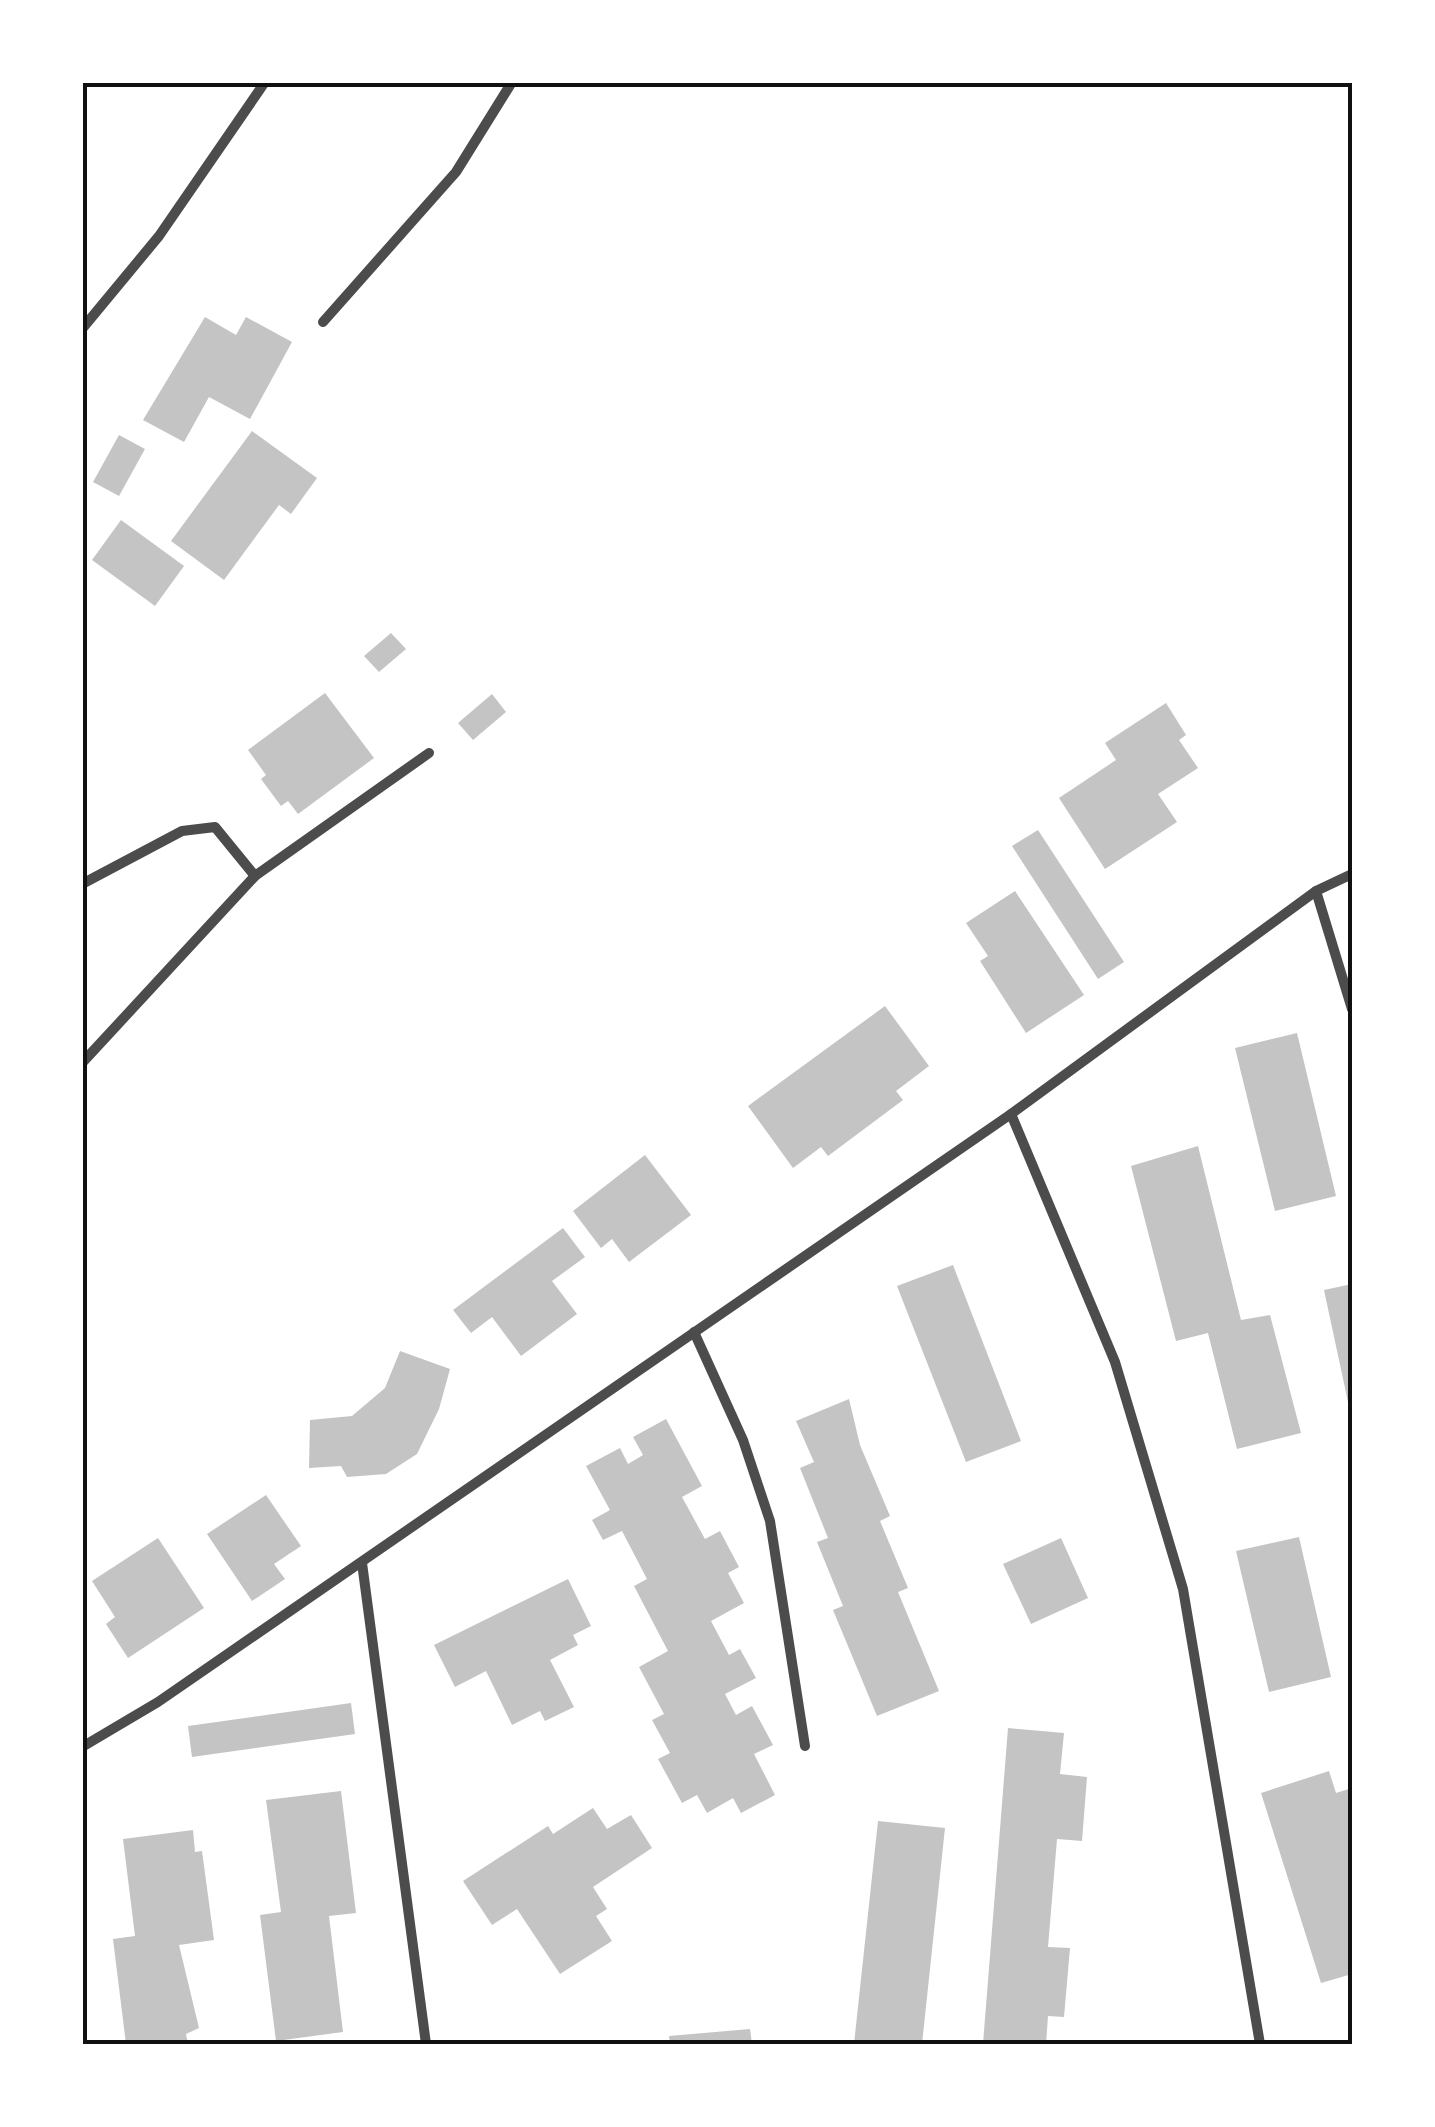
<svg xmlns="http://www.w3.org/2000/svg" width="1435" height="2127" font-family="'Crimson Pro',serif">
<rect width="100%" height="100%" fill="#fff"/>
<g fill="#c4c4c4">
<polygon points="205,317 236,335 246,317 292,342 250,419 209,397 184,442 143,420"/>
<polygon points="252,431 317,478 291,514 279,505 224,580 171,541"/>
<polygon points="119,435 145,449 119,496 93,482"/>
<polygon points="121,520 184,566 155,606 92,560"/>
<polygon points="391,633 406,649 379,672 364,656"/>
<polygon points="325,693 374,758 298,814 288,801 281,806 261,779 266,775 248,750"/>
<polygon points="492,694 506,712 473,740 458,723"/>
<polygon points="1166,703 1186,735 1179,740 1198,768 1158,794 1177,822 1105,869 1059,798 1116,760 1105,743"/>
<polygon points="1038,830 1124,962 1098,979 1012,846"/>
<polygon points="1015,891 1084,995 1026,1033 980,961 988,956 966,923"/>
<polygon points="885,1006 929,1066 896,1091 903,1100 828,1156 821,1147 793,1168 748,1106"/>
<polygon points="1297,1033 1336,1196 1275,1211 1235,1048"/>
<polygon points="1198,1146 1241,1320 1270,1315 1301,1433 1237,1449 1208,1333 1176,1341 1131,1166"/>
<polygon points="645,1155 691,1215 629,1262 612,1239 601,1248 573,1211"/>
<polygon points="563,1228 585,1257 552,1281 577,1314 521,1356 492,1317 471,1333 453,1310"/>
<polygon points="953,1265 1021,1441 966,1462 897,1286"/>
<polygon points="1352,1284 1352,1416 1351,1416 1324,1290"/>
<polygon points="400,1351 450,1369 439,1409 417,1454 386,1474 347,1477 341,1466 309,1468 310,1420 352,1416 385,1388"/>
<polygon points="849,1399 860,1445 890,1516 880,1521 908,1588 898,1592 939,1691 877,1716 833,1610 843,1606 817,1542 828,1538 800,1468 814,1462 796,1421"/>
<polygon points="666,1419 702,1486 682,1497 705,1539 720,1531 739,1567 728,1573 744,1603 711,1621 729,1655 740,1649 756,1678 725,1694 736,1715 752,1706 773,1745 754,1754 775,1795 741,1813 733,1798 707,1813 697,1795 682,1803 658,1759 670,1753 652,1720 664,1714 639,1667 668,1651 634,1586 647,1579 622,1531 603,1540 592,1520 610,1510 586,1466 620,1448 628,1464 643,1455 633,1437"/>
<polygon points="266,1495 301,1546 274,1564 285,1579 252,1601 207,1534"/>
<polygon points="1299,1537 1331,1677 1269,1692 1236,1551"/>
<polygon points="158,1538 204,1608 128,1658 106,1624 115,1617 92,1581"/>
<polygon points="1061,1538 1088,1598 1031,1624 1003,1564"/>
<polygon points="568,1579 591,1626 573,1635 578,1645 550,1660 574,1707 545,1721 540,1711 512,1725 486,1671 455,1687 434,1645"/>
<polygon points="351,1703 355,1734 192,1757 188,1726"/>
<polygon points="1008,1728 1064,1733 1060,1774 1087,1777 1082,1841 1057,1839 1048,1947 1070,1948 1064,2017 1048,2016 1046,2044 983,2044"/>
<polygon points="1329,1771 1336,1793 1352,1788 1352,1974 1321,1983 1261,1793"/>
<polygon points="341,1791 356,1913 329,1916 343,2032 276,2041 260,1915 281,1912 266,1800"/>
<polygon points="593,1808 607,1829 631,1815 652,1848 593,1887 607,1909 596,1916 612,1941 560,1974 517,1909 492,1925 463,1881 548,1826 553,1834"/>
<polygon points="878,1821 945,1828 922,2044 854,2044"/>
<polygon points="193,1830 195,1852 202,1851 214,1940 179,1945 199,2028 186,2034 188,2044 126,2044 113,1939 135,1936 123,1839"/>
<polygon points="750,2029 752,2044 670,2044 669,2036"/>
</g>
<g fill="none" stroke-linecap="round" stroke-linejoin="round">
<g stroke="#4c4c4c" stroke-width="10">
<polyline points="323,322 456,172 512,82"/>
<polyline points="82,329 159,236 265,82"/>
<polyline points="82,884 182,831 215,827 255,876"/>
<polyline points="1316,891 1352,1009"/>
<polyline points="82,1063 255,876 429,753"/>
<polyline points="1011,1114 1115,1362 1183,1589 1260,2044"/>
<polyline points="694,1332 743,1440 770,1521 805,1746"/>
<polyline points="362,1563 426,2044"/>
<polyline points="82,1747 158,1702 1011,1114 1316,891 1352,874"/>
</g>
</g>
<rect width="1435" height="2127" fill="none" stroke="#ffffff" stroke-width="170"/>
<rect x="85" y="85" width="1265" height="1957" fill="none" stroke="#111" stroke-width="4"/>
</svg>
